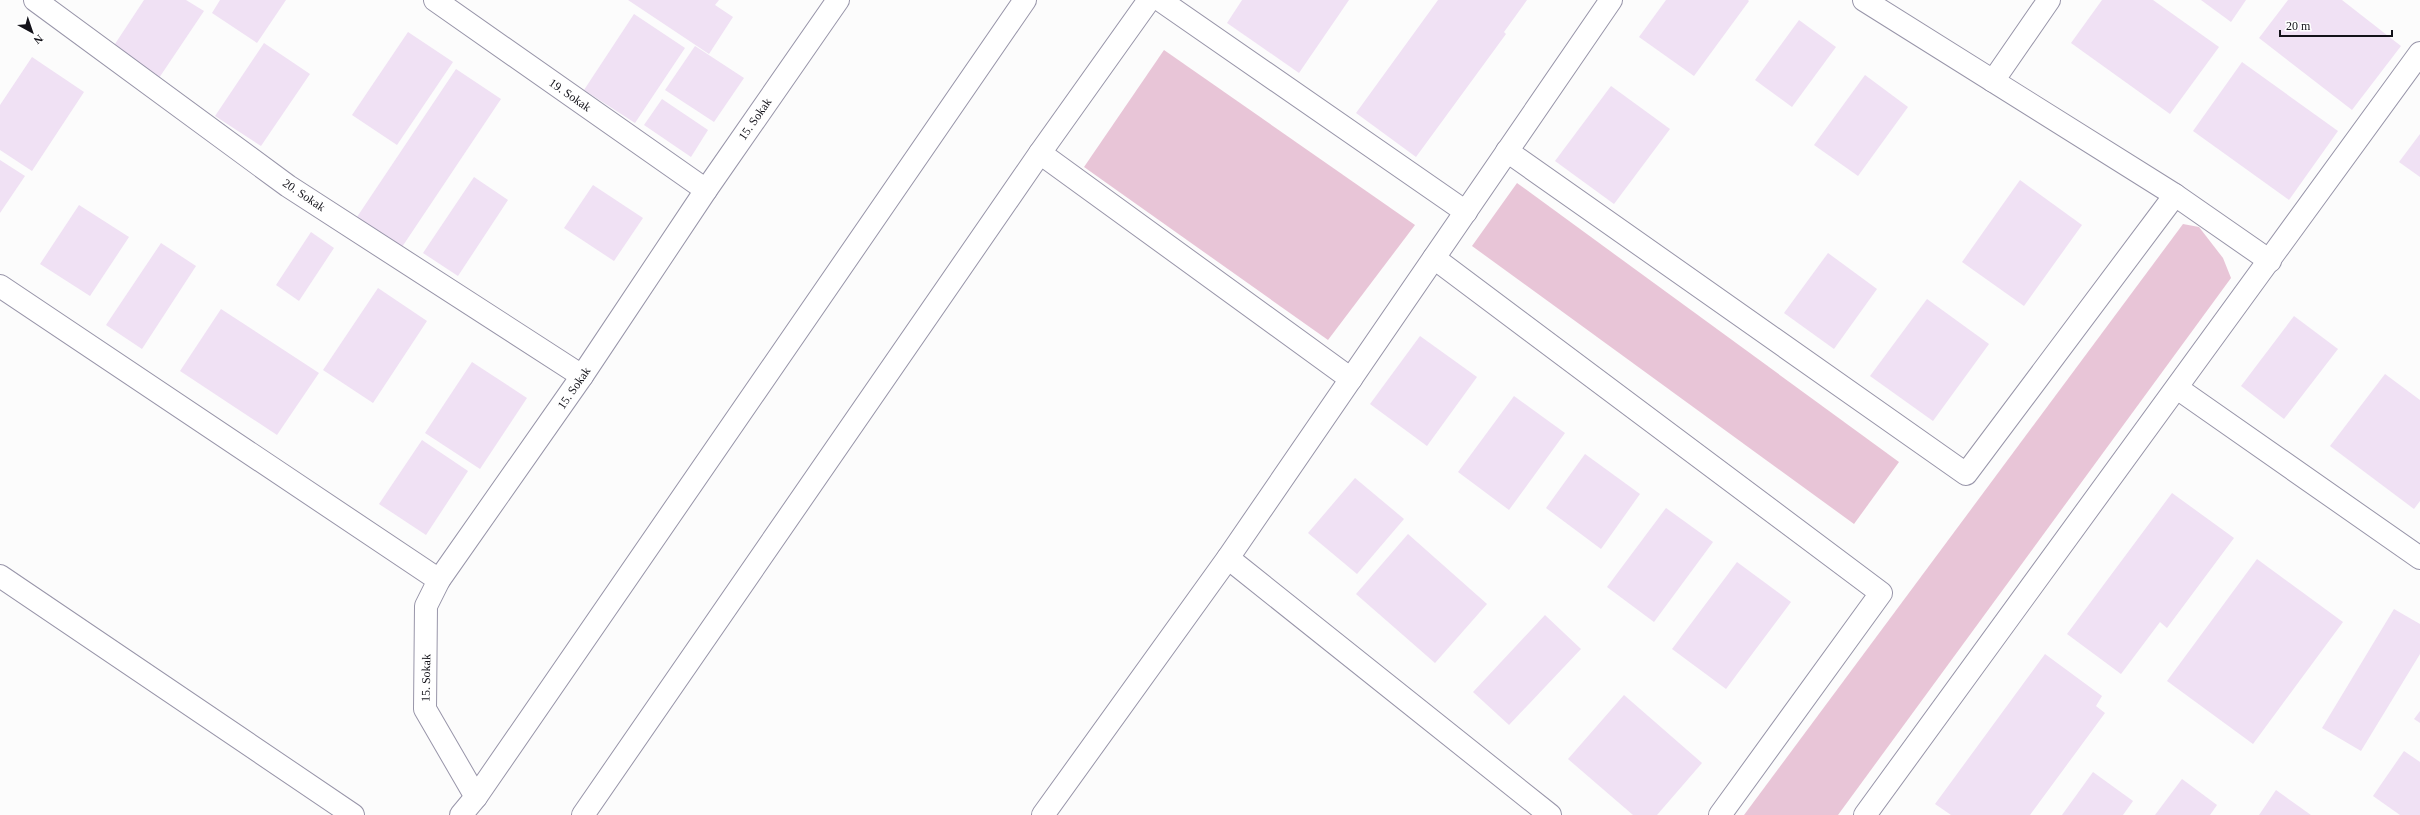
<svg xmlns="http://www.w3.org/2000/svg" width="2420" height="815" font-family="Georgia,serif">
<rect width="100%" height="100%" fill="#fcfcfc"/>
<g fill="#e8c5d7">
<polygon points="1164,50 1415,225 1328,340 1084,167"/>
<polygon points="1517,183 1899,462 1854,524 1472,246"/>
<polygon points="2183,224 2199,227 2223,258 2231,278 1838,815 1744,815"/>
</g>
<g fill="#f0e1f4">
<polygon points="144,0 186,0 204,11 159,78 113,47"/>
<polygon points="220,0 286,0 257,43 212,13"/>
<polygon points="628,0 719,0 715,5 733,17 709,54"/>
<polygon points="1242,0 1349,0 1299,73 1227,23"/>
<polygon points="1438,0 1527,0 1504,32 1506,34 1416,157 1356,113"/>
<polygon points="1666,0 1748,0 1749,1 1694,76 1639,37"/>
<polygon points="2102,0 2153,0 2219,47 2170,114 2071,43"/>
<polygon points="2201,0 2246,0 2231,22"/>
<polygon points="2288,0 2342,0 2401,46 2352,110 2259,38"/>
<polygon points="634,14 685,48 635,123 584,90"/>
<polygon points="1799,20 1836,47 1792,107 1755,80"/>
<polygon points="408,32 453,62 397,145 352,115"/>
<polygon points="264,43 310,74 261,146 215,116"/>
<polygon points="695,46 744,78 714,122 665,90"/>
<polygon points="32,57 84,92 32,171 0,150 0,105"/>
<polygon points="2242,62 2338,131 2289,200 2193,131"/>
<polygon points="456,69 501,99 402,247 357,217"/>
<polygon points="1865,75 1908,107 1858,176 1814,145"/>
<polygon points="1611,86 1670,129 1614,204 1555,161"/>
<polygon points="662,99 708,130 691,157 644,125"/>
<polygon points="2420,134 2420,177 2399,162"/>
<polygon points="0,160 25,176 0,213"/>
<polygon points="474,177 508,200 458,276 423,253"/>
<polygon points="2020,180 2082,225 2024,306 1962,262"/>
<polygon points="593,185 643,218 614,261 564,228"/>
<polygon points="79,205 129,237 90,296 40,264"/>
<polygon points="311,232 334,248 299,301 276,285"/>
<polygon points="161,243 196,266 142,349 106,325"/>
<polygon points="1828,253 1877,289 1834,349 1784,313"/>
<polygon points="378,288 427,321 373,403 323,370"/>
<polygon points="1927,299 1989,344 1933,421 1870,376"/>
<polygon points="221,309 319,373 277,435 180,371"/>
<polygon points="2294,316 2338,349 2284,419 2241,386"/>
<polygon points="1420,336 1477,377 1427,446 1370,404"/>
<polygon points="472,362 527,398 480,469 425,433"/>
<polygon points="2385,374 2420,400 2420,501 2414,509 2330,446"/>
<polygon points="1514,396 1565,433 1509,510 1458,472"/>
<polygon points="422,440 468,471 426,535 379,504"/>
<polygon points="1585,454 1640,494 1601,549 1546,508"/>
<polygon points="1355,478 1404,519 1357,574 1308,533"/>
<polygon points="2172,493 2234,538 2167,628 2160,622 2121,674 2067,634"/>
<polygon points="1666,508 1713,542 1654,622 1607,587"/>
<polygon points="1408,534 1487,604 1435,663 1356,594"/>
<polygon points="2257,559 2343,622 2253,744 2167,681"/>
<polygon points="1737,562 1791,602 1726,689 1672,649"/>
<polygon points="2394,609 2420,624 2420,654 2361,751 2322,728"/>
<polygon points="1545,615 1581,649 1509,725 1473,692"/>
<polygon points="2045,654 2102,696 2096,706 2105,713 2030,815 1951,815 1935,804"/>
<polygon points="1624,695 1702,763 1657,815 1633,815 1568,759"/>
<polygon points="2420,711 2420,723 2414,719"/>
<polygon points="2404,751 2420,762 2420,815 2400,815 2373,796"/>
<polygon points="2093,772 2133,801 2123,815 2062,815"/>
<polygon points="2182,779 2217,805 2210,815 2155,815"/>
<polygon points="2276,790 2311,815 2259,815"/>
</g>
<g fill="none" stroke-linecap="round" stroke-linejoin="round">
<defs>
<g id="minor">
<polyline points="35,0 288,186 582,376"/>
<polyline points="435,0 706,190"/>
<polyline points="1160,0 1466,212"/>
<polyline points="1864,0 2175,195 2270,261"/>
<polyline points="1993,81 2049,0"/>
<polyline points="1507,151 1966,474 2175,195"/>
<polyline points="1040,153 1351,379"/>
<polyline points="1434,258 1881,593 1720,815"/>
<polyline points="0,286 439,580"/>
<polyline points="2177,388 2420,558"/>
<polyline points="1228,558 1550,815"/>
<polyline points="0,576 353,815"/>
<polyline points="476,797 425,709 426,606 439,580 582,376 706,190 838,0"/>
<polyline points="1043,815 1228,558 1611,0"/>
<polyline points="1865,815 2420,53"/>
</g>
<g id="major">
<polyline points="461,815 476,797 1025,0"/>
<polyline points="583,815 1040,153 1149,0"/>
</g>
</defs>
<use href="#minor" stroke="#9895a9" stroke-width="24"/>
<use href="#major" stroke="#9895a9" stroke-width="24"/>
<use href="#minor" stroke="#fff" stroke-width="22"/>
<use href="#major" stroke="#fff" stroke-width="22"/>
</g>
<g text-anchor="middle" stroke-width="3" stroke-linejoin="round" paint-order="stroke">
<g font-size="12" fill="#131219" stroke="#fff">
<text transform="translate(570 95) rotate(35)" y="4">19. Sokak</text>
<text transform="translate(755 119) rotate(-55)" y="4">15. Sokak</text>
<text transform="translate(304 195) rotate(34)" y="4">20. Sokak</text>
<text transform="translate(574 388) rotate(-55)" y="4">15. Sokak</text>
<text transform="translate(426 678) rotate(-89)" y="4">15. Sokak</text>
</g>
</g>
<g transform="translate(32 32) rotate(140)" stroke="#ffffff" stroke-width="3" paint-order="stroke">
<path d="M0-3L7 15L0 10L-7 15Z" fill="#131219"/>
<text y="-6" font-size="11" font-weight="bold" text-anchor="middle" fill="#131219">N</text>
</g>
<path d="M2280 30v6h112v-6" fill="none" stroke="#131219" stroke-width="2"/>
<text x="2286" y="30" font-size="12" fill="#131219" stroke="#ffffff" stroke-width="3" paint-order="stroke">20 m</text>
</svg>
